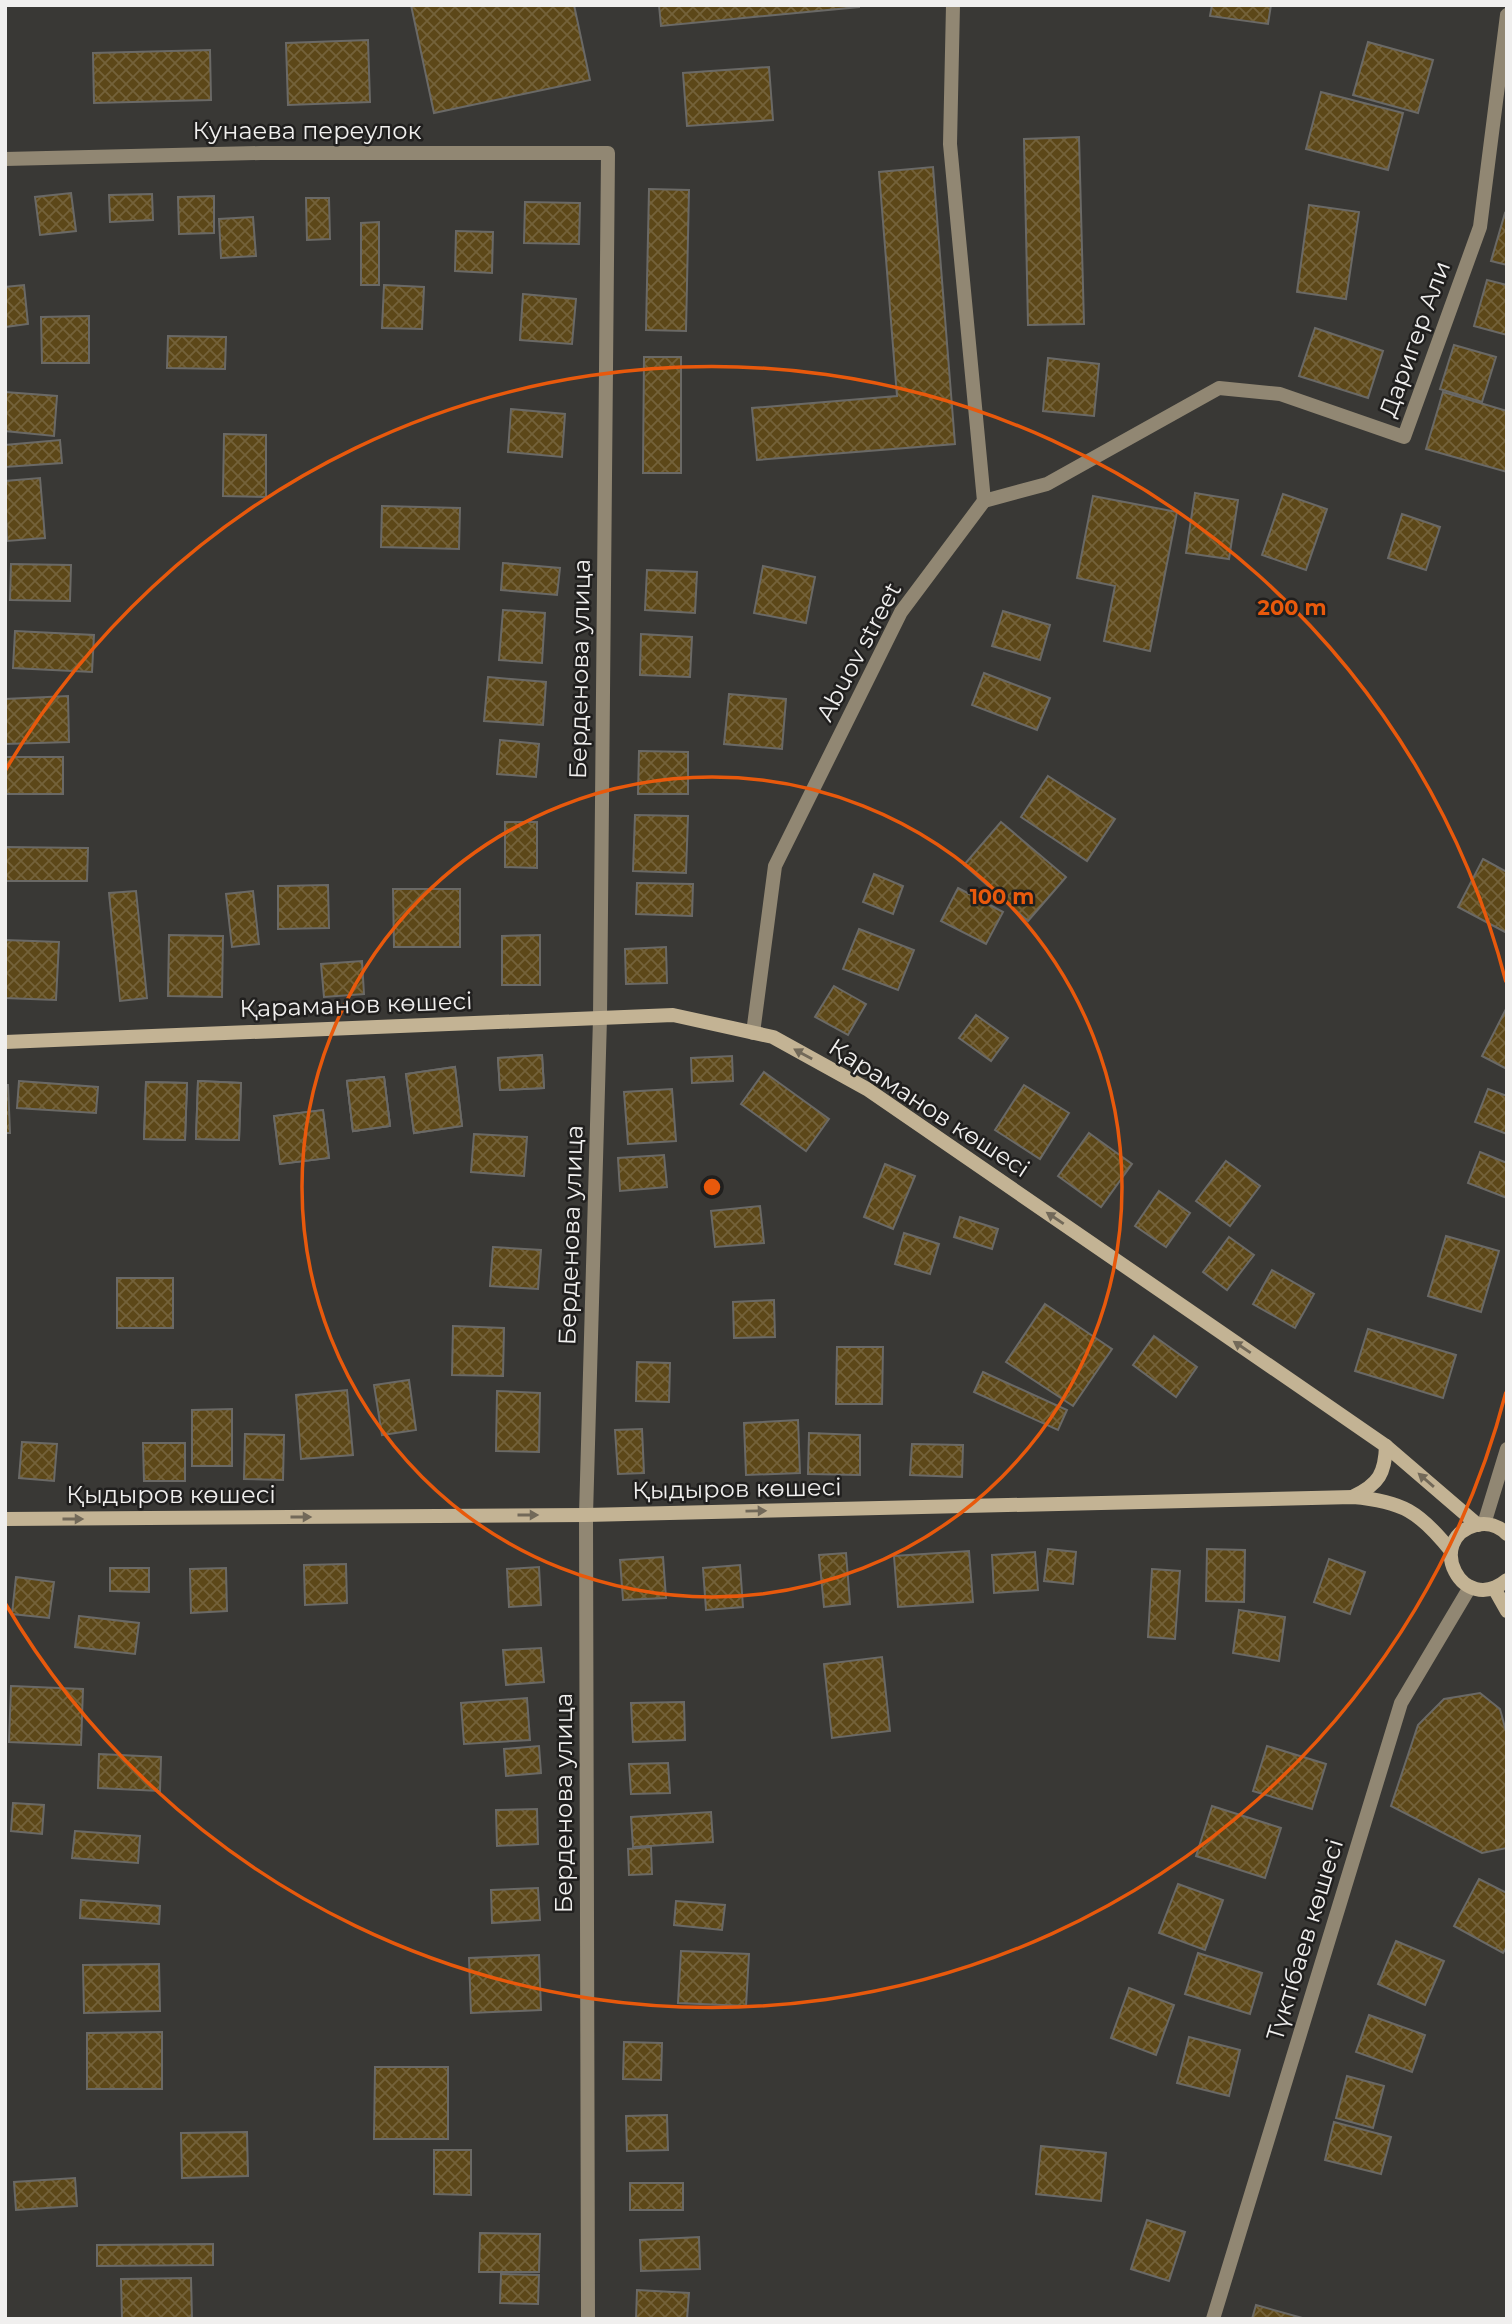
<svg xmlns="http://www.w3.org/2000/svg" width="1512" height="2324" font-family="Montserrat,sans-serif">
<defs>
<pattern id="building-cross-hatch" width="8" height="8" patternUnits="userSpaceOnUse" patternTransform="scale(1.75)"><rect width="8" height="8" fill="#5c4718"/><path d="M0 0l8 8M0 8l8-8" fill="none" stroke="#74623a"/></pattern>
</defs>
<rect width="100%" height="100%" fill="#393835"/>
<g fill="url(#building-cross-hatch)" stroke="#6a6966" stroke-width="2">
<polygon points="411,5 574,5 590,80 434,113"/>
<polygon points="659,5 859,5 859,7 661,26"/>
<polygon points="1212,5 1271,5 1268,24 1210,16"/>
<polygon points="368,40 370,102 288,105 286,43"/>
<polygon points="1368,42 1433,60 1418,113 1353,95"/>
<polygon points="210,50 211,100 94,103 93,53"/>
<polygon points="769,67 773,120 687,126 683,73"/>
<polygon points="1321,92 1403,113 1388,170 1306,149"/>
<polygon points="1079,137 1084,324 1028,325 1024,139"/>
<polygon points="933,167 955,444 757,460 752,408 897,396 879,172"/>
<polygon points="649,189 689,190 686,331 646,330"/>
<polygon points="71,193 76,231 40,235 35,197"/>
<polygon points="152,194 153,220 110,222 109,195"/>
<polygon points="214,196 214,233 179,234 178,197"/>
<polygon points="306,198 329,198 330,239 307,240"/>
<polygon points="525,202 580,203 579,244 524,243"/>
<polygon points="1309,205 1359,212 1346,299 1297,292"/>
<polygon points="1505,213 1507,214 1507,265 1491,261"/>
<polygon points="253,217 256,256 221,258 219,219"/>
<polygon points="379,222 379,285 361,285 361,223"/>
<polygon points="456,231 493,232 492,273 455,271"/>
<polygon points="1487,280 1507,285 1507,335 1474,326"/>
<polygon points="24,285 28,324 5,327 5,287"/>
<polygon points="384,285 424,287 422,329 382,328"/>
<polygon points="523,294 576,299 572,344 520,340"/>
<polygon points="89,316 89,363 42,363 41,317"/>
<polygon points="1315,328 1383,351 1368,398 1299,376"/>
<polygon points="168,336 226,337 225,369 167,368"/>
<polygon points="1454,345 1496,357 1482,402 1440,389"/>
<polygon points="644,357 681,357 681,473 643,473"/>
<polygon points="1048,358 1099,364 1094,416 1043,411"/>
<polygon points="5,392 57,396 54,436 5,431"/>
<polygon points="1443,392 1507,411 1507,472 1426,449"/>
<polygon points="511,409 565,414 562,457 508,452"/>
<polygon points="224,434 266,435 266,497 223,496"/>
<polygon points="60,440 62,463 5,467 5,445"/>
<polygon points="40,478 45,538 7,541 5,481"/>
<polygon points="1195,493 1238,500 1229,559 1186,553"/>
<polygon points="1283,494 1327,509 1306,570 1262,555"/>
<polygon points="1093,496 1177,512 1150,651 1104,641 1115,586 1077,578"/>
<polygon points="382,506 460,508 459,549 381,547"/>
<polygon points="1402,514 1440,527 1426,570 1388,558"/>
<polygon points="503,563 560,568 557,595 501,590"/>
<polygon points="11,564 71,565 70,601 10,600"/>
<polygon points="763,566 815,577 806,623 754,613"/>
<polygon points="647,570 697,572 695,613 645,610"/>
<polygon points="503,610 545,613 542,663 499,660"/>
<polygon points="1003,611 1050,625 1040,660 992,646"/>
<polygon points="15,631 94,635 92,672 13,668"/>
<polygon points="641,634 692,637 690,677 640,675"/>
<polygon points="984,673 1050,698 1037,730 972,705"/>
<polygon points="488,677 546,682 543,725 484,721"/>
<polygon points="729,694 786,699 782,749 724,744"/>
<polygon points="68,696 69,742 5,744 5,699"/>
<polygon points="500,740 539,744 536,777 497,774"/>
<polygon points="639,751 688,752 688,794 638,794"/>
<rect x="6" y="757" width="57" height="37"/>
<polygon points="1048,776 1115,819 1087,861 1021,817"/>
<polygon points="635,815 688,816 686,873 633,871"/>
<polygon points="505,822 537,822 537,868 505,867"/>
<polygon points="1001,822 1066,877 1028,921 964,865"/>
<polygon points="6,847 88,848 87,881 6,881"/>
<polygon points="1483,859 1507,872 1507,933 1458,907"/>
<polygon points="874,874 903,886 893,914 863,902"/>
<polygon points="637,883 693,884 692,916 636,914"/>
<polygon points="328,885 329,928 278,929 278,886"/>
<polygon points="958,888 1003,912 986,944 941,921"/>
<polygon points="393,889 460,889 460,947 394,947"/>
<polygon points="136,891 147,998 120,1001 109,893"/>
<polygon points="253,891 259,944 232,947 226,894"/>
<polygon points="859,929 914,950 898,990 843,969"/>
<polygon points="169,935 223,936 222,997 168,996"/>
<polygon points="540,935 540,985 502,985 502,936"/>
<polygon points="5,940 59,942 56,1000 5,998"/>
<polygon points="666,947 667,983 626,984 625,949"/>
<polygon points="362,961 364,994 324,997 321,964"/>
<polygon points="834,986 866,1004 848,1035 815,1017"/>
<polygon points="1507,1007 1507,1069 1482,1056"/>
<polygon points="976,1015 1008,1038 991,1061 959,1038"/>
<polygon points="542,1055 544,1088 500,1090 498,1058"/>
<polygon points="542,1055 544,1088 500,1090 498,1058"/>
<polygon points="732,1056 733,1081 692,1083 691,1058"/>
<polygon points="455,1067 462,1126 414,1133 406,1074"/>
<polygon points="455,1067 462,1126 414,1133 406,1074"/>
<polygon points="764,1072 829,1119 806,1151 741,1104"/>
<polygon points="384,1077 390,1126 353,1131 347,1081"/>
<polygon points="384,1077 390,1126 353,1131 347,1081"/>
<polygon points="384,1077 390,1126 353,1131 347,1081"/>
<polygon points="19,1081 98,1087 96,1113 17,1108"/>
<polygon points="198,1081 241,1083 239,1140 196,1139"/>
<polygon points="198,1081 241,1083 239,1140 196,1139"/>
<polygon points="146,1082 187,1083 185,1140 144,1139"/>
<polygon points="146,1082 187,1083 185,1140 144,1139"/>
<polygon points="5,1085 8,1085 10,1133 5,1133"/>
<polygon points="1024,1085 1069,1113 1040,1159 995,1130"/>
<polygon points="672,1089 676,1141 628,1144 624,1092"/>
<polygon points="1488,1089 1507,1096 1507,1134 1475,1122"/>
<polygon points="323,1110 329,1158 280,1164 274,1116"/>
<polygon points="323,1110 329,1158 280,1164 274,1116"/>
<polygon points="1089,1133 1132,1164 1101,1207 1058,1176"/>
<polygon points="474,1134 527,1137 524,1176 471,1172"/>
<polygon points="1480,1152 1507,1163 1507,1198 1468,1183"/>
<polygon points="664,1155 667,1187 620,1191 618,1158"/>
<polygon points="1226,1161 1260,1186 1230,1226 1196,1201"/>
<polygon points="885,1164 915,1176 893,1229 864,1217"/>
<polygon points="1159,1191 1190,1213 1166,1247 1135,1226"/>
<polygon points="760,1206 764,1243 715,1247 711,1211"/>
<polygon points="960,1217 998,1229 992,1249 954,1237"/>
<polygon points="904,1233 939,1244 930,1274 895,1264"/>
<polygon points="1446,1236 1499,1251 1481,1312 1428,1296"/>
<polygon points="1229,1237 1254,1255 1227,1290 1203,1272"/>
<polygon points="493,1247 541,1250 538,1289 490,1286"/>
<polygon points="1272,1270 1314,1294 1295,1328 1253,1304"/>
<rect x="117" y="1278" width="56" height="50"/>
<polygon points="774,1300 775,1337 734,1338 733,1302"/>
<polygon points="1045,1304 1112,1349 1073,1406 1006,1362"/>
<polygon points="453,1326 504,1328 503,1376 452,1375"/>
<polygon points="1368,1329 1456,1355 1443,1398 1355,1371"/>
<polygon points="1154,1336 1197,1367 1176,1397 1133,1365"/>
<polygon points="837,1347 883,1347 882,1404 836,1404"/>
<polygon points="637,1362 670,1363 669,1402 636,1401"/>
<polygon points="983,1372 1067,1410 1058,1430 974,1392"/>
<polygon points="409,1380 416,1430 382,1435 374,1385"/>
<polygon points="347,1390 353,1455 301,1459 296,1395"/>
<polygon points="497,1391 540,1393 539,1452 496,1451"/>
<polygon points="232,1409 232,1466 192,1466 192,1410"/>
<polygon points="798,1420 800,1473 746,1475 744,1423"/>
<polygon points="642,1429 644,1473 618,1474 615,1430"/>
<polygon points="809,1433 860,1435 860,1475 808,1474"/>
<polygon points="245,1434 284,1435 283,1480 244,1479"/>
<polygon points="22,1442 57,1444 54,1481 19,1478"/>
<polygon points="143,1443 185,1443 185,1481 144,1481"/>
<polygon points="912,1444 963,1445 962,1477 910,1475"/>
<polygon points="1048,1549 1076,1552 1073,1584 1044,1581"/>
<polygon points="1207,1549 1245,1550 1244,1602 1206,1601"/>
<polygon points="969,1551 973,1602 898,1607 894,1556"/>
<polygon points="1035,1552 1038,1590 994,1593 992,1555"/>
<polygon points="846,1553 850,1604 824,1607 819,1555"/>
<polygon points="663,1557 666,1598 623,1600 620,1560"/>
<polygon points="1329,1559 1365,1572 1350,1614 1314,1602"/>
<polygon points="346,1564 347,1603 305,1605 304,1565"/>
<polygon points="740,1565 743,1607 706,1610 703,1568"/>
<polygon points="539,1567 541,1605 509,1607 507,1569"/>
<polygon points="110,1568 149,1568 149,1592 110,1591"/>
<polygon points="226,1568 227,1611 191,1613 190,1569"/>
<polygon points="1152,1569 1180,1571 1175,1639 1148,1637"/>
<polygon points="16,1577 54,1582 49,1618 12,1614"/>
<polygon points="1239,1610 1285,1617 1279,1661 1233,1653"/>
<polygon points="79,1616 139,1623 135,1654 75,1647"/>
<polygon points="541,1648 544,1682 506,1685 503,1650"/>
<polygon points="882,1657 890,1731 832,1738 824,1664"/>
<polygon points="11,1686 83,1689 81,1745 9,1742"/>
<polygon points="1480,1693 1500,1709 1507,1735 1507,1848 1482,1853 1391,1806 1418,1725 1444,1699"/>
<polygon points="527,1698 530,1740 464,1744 461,1703"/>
<polygon points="684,1702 685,1740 633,1742 631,1703"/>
<polygon points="539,1746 541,1773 506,1776 504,1749"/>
<polygon points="1267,1746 1326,1764 1312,1809 1253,1791"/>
<polygon points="99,1754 161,1757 160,1791 98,1788"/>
<polygon points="668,1763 670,1793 631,1794 629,1764"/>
<polygon points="13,1803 44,1805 42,1834 11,1831"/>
<polygon points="1212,1806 1281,1828 1265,1878 1196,1856"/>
<polygon points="537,1809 538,1844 497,1846 496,1810"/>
<polygon points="711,1812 713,1842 633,1847 631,1817"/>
<polygon points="75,1831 140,1836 138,1863 72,1858"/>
<polygon points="651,1847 652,1874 629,1875 628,1849"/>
<polygon points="1479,1879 1507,1893 1507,1946 1503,1953 1454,1926"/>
<polygon points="1178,1884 1223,1900 1205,1950 1159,1933"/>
<polygon points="538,1888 540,1920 492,1923 491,1890"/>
<polygon points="81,1900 160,1906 159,1924 80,1918"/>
<polygon points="676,1901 725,1905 722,1930 674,1925"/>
<polygon points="1396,1941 1444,1961 1425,2005 1378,1984"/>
<polygon points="681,1951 749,1954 746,2006 678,2003"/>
<polygon points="1198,1953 1262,1973 1250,2014 1185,1994"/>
<polygon points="539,1955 541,2010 471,2013 469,1958"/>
<polygon points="159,1964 160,2011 84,2013 83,1965"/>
<polygon points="1129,1988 1174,2005 1156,2055 1111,2038"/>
<polygon points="1369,2015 1425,2035 1412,2072 1356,2052"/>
<polygon points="162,2032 162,2089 87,2089 87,2033"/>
<polygon points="1189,2037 1240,2050 1229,2096 1177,2083"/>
<polygon points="624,2042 662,2043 661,2080 623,2079"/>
<polygon points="375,2067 448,2067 448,2139 374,2139"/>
<polygon points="1347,2076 1384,2086 1373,2128 1336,2118"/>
<polygon points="667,2115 668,2150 627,2151 626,2116"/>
<polygon points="1334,2122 1391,2137 1381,2174 1325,2160"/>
<polygon points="247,2132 248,2176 182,2178 181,2133"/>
<polygon points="1041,2146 1106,2153 1101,2201 1036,2194"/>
<polygon points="434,2150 471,2150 471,2195 434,2194"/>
<polygon points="75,2178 77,2206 16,2210 14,2182"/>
<rect x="630" y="2183" width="53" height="27"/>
<polygon points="1147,2220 1185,2232 1169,2281 1131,2269"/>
<polygon points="480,2233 540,2234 539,2272 479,2272"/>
<polygon points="699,2237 700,2269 641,2271 640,2240"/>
<polygon points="213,2244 213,2265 97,2266 97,2245"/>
<polygon points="501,2274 539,2275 538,2304 500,2303"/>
<polygon points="191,2278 192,2319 122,2319 121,2279"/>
<polygon points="637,2290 689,2293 687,2319 636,2319"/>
<polygon points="1256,2305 1306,2319 1252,2319"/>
</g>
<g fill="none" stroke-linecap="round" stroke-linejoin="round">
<g stroke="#918773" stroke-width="14">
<polyline points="5,159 261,153 608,153 600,1018 586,1515 588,2319"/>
<polyline points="984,501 1047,484 1219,388 1280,394 1404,437 1480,227 1507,15"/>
<polyline points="753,1033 775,866 901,612 984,501 950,144 953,5"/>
<polyline points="1484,1524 1507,1449"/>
<polyline points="1213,2319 1401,1703 1470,1587"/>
</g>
<g stroke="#c3b394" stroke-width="14">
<polyline points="5,1042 673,1015 773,1037 867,1089 1331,1408 1386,1446 1478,1525"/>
<path d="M1354,1496C1379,1484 1385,1473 1386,1446"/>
<path d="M5,1519L586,1515L1353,1497C1402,1501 1420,1512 1451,1551"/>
<path d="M1507,1534C1499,1526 1488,1522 1476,1525C1424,1539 1462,1617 1507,1580"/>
<polyline points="1494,1588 1507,1611"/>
</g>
</g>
<defs><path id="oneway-solid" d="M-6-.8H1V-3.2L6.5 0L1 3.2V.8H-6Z" transform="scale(1.75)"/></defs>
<g fill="#726959">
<use href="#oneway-solid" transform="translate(803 1054) rotate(-151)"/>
<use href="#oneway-solid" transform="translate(1055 1218) rotate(-146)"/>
<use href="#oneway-solid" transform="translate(1242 1347) rotate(-146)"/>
<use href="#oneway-solid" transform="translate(1426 1480) rotate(-139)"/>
<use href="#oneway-solid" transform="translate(756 1511) rotate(-1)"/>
<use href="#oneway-solid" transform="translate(528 1515)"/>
<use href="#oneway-solid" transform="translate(301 1517)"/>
<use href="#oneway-solid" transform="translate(73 1519)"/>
</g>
<g fill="none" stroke="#e8590c" stroke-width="3.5">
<circle cx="712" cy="1187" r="410"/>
<path d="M1506 1392A820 820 0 0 1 5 1603M5 771A820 820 0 0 1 1506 982"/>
</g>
<g text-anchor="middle" stroke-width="5" stroke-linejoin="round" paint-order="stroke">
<g font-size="24" fill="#f0efee" stroke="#201f1e">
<text x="307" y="139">Кунаева переулок</text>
<text transform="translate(1415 339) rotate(-70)" y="8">Даригер Али</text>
<text transform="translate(859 652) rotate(-62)" y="8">Abuov street</text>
<text transform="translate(580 669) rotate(-89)" y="8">Берденова улица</text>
<text transform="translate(356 1005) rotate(-2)" y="8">Қараманов көшесі</text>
<text transform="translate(929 1108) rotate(33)" y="8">Қараманов көшесі</text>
<text transform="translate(571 1235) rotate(-88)" y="8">Берденова улица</text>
<text transform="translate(737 1489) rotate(-1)" y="8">Қыдыров көшесі</text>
<text x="171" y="1503">Қыдыров көшесі</text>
<text transform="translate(564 1803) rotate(-90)" y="8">Берденова улица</text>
<text transform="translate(1305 1940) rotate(-73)" y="8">Түктібаев көшесі</text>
</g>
</g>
<circle cx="712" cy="1187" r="10" fill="#e8590c" stroke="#201f1e" stroke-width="3.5"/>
<g font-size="21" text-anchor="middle" font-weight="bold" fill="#e8590c" stroke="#201f1e" stroke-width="5" stroke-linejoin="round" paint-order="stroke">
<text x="1292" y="615">200 m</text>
<text x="1002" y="904">100 m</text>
</g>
<rect width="1512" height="2324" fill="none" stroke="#f0efee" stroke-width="14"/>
</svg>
